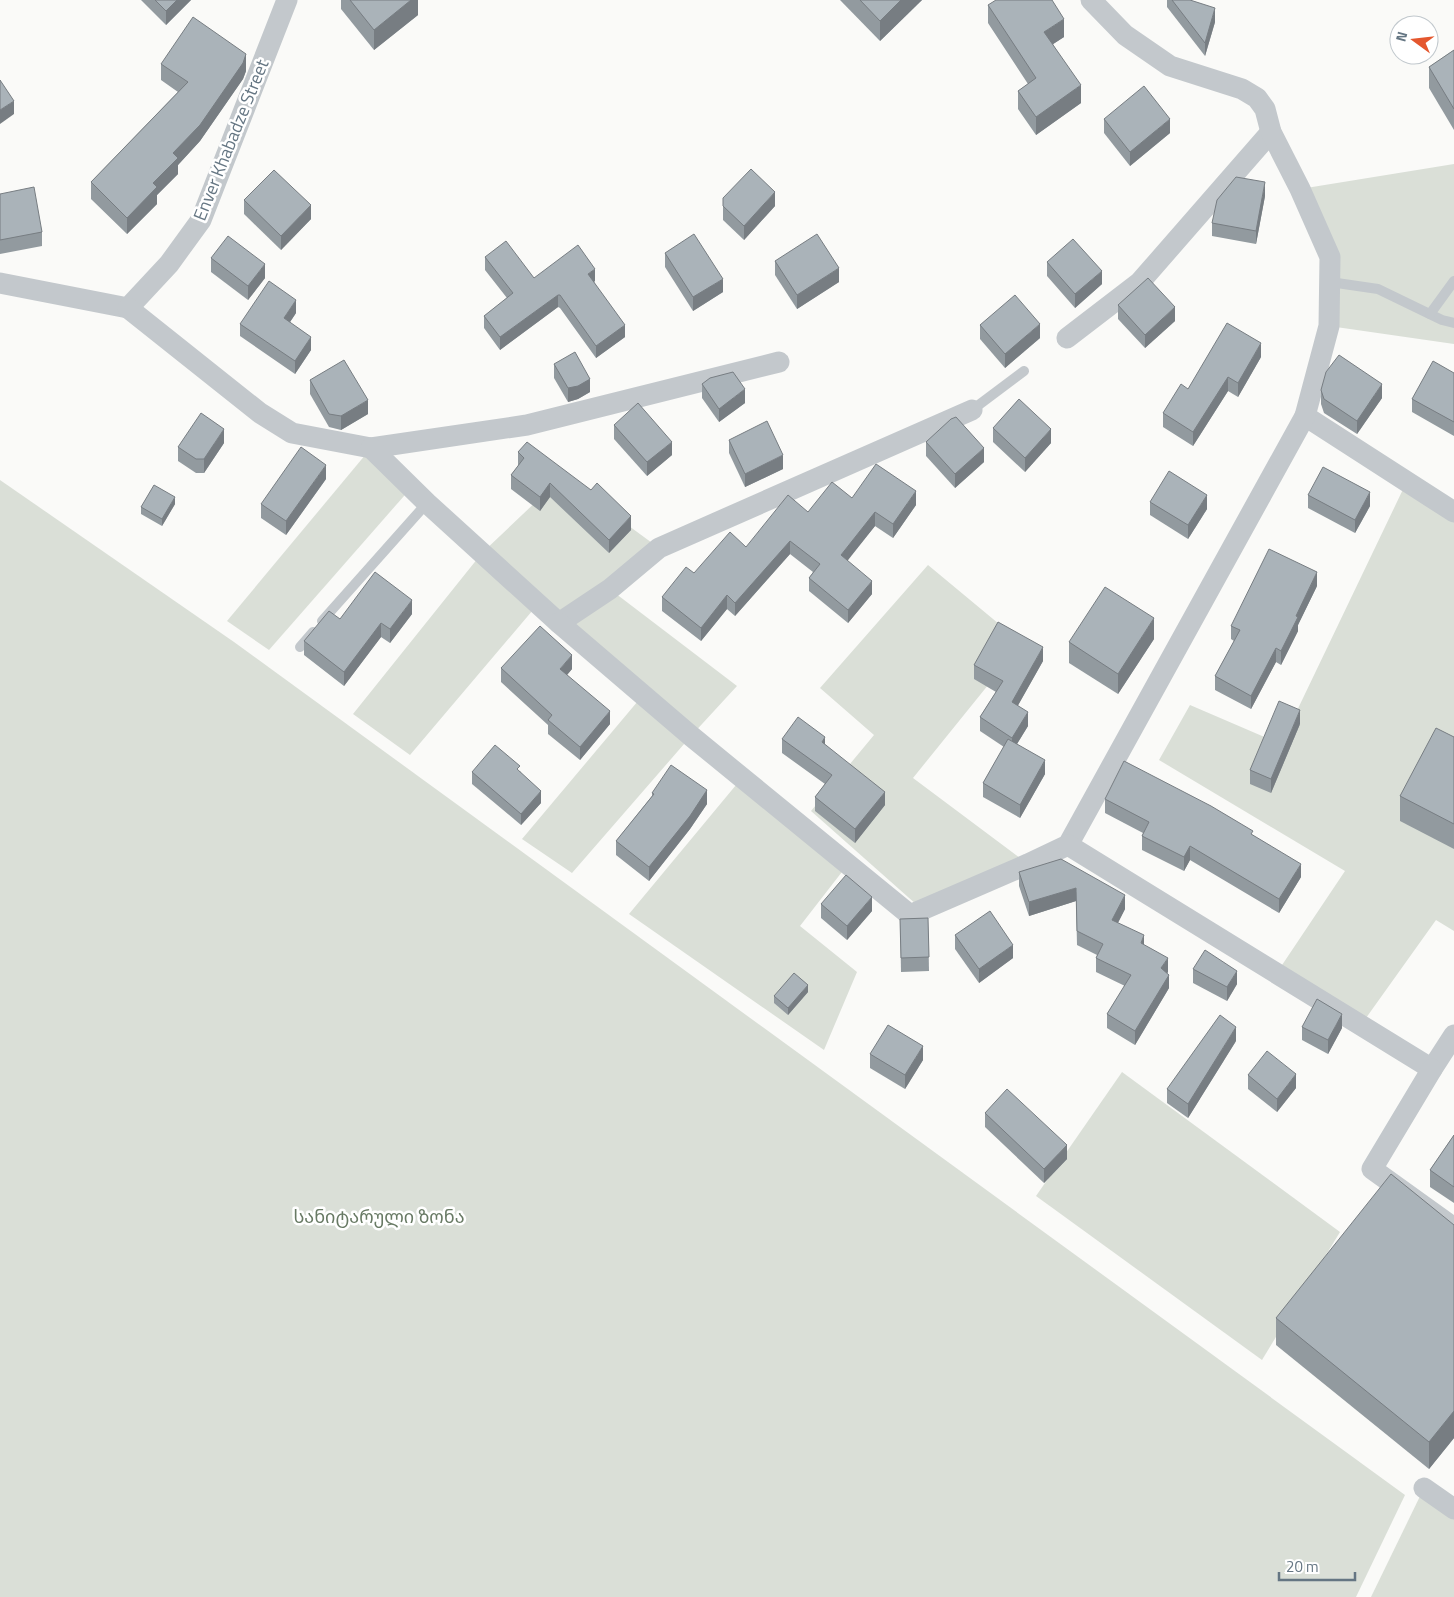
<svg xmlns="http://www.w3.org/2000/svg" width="1454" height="1597" font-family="'Titillium Web','Noto Sans Georgian',sans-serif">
<rect width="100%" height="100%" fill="#fafaf8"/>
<g fill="#dadfd7">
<polygon points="1454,164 1454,344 1329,326 1330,257 1300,189"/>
<polygon points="371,448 411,488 269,650 227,621"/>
<polygon points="562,477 659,548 611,590 737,686 691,736 572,873 522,839 643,695 538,604 410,755 353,714 482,553"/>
<polygon points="0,480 234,642 1405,1495 1356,1597 0,1597"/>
<polygon points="1407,481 1454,512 1454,931 1436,920 1361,1025 1276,974 1345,871 1159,760 1190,705 1281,744"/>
<polygon points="928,565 1022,643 913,778 1028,864 917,905 811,811 874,735 820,688"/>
<polygon points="741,779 845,868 800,926 857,972 824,1050 629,914"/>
<polygon points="1122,1072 1340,1232 1262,1360 1036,1196"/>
<polygon points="1424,1488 1454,1509 1454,1597 1371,1597"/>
</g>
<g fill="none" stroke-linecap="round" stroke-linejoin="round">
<g stroke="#c3c8cc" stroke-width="10">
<polyline points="1330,282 1378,289 1442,320 1454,323"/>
<polyline points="1430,314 1454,281"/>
<polyline points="972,410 1024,371"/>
<polyline points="322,621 427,503"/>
<polyline points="300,647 313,632"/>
</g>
<g stroke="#c3c8cc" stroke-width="21">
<polyline points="0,283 128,308 169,264 201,220 287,0"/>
<polyline points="128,308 260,413 292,433 371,448 527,425 779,362"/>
<polyline points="1067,338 1140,282 1271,132"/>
<polyline points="1305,416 1454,512"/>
<polyline points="371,448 427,503 559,623 610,589 659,548 972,410"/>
<polyline points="559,623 691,736 910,915 1028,864 1068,845 1305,416 1329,326 1330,257 1300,189 1271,132 1265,109 1257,98 1242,89 1170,66 1125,35 1091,0"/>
<polyline points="1068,845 1432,1069 1454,1035"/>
<polyline points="1432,1069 1372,1169 1454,1228"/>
<polyline points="1424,1488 1454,1509"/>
</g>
</g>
<g fill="#929a9f">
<polygon points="141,0 191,0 166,25"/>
<polygon points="341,0 418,0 418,15 374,50 341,9"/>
<polygon points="840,0 922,0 880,41"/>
<polygon points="1167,0 1190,0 1215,22 1205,56 1167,7"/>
<polygon points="988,5 1064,37 1053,44 1081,103 1036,135 1018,109 1018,91 1028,84 988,23"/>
<polygon points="1454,50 1454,130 1429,88 1429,67"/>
<polygon points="161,64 246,71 243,79 200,141 178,165 178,174 157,195 157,204 127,234 91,199 91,182 178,92 161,80"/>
<polygon points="1104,119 1170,133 1130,166 1104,133"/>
<polygon points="0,194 42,232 42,246 0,254"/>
<polygon points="1265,196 1256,244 1212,236 1212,223"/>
<polygon points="723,198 775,206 744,240 723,220"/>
<polygon points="244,200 311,219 281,250 244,214"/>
<polygon points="665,253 723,292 693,311 665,267"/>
<polygon points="485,257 534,278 595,281 594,282 625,337 596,358 560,308 558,307 500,350 484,328 484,316 507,298 485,270"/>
<polygon points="211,258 265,278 248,300 211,272"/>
<polygon points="775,261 839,282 797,309 775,275"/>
<polygon points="1047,262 1102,284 1075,308 1047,276"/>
<polygon points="1118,305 1175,321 1145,348 1118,319"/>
<polygon points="296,313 290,322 311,350 295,374 240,336 240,324"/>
<polygon points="980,325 1040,338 1005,368 980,339"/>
<polygon points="1261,357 1238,397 1228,391 1193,446 1163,427 1163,413 1188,389"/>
<polygon points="554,364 590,392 578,399 568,402 554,378"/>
<polygon points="1454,373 1454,436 1412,412 1412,399"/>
<polygon points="310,380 368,414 341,430 329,427 310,394"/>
<polygon points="702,384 745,403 719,422 702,398"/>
<polygon points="1321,390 1382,398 1357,434 1324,413 1321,404"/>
<polygon points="614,425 672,455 647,476 614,439"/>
<polygon points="993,428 1051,443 1025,472 993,442"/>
<polygon points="729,440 783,469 745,487 729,453"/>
<polygon points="926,442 984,462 955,488 926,456"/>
<polygon points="224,443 204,473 196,473 178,461 178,447"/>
<polygon points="518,452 631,530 609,553 550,497 540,511 511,489 511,475 518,466"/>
<polygon points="326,479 286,535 261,518 261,504"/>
<polygon points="1308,495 1370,506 1355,533 1308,508"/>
<polygon points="852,498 916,505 893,538 875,526 847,560 872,594 848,623 809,591 809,578 813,572 790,554 735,616 727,609 701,641 662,611 662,597 694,573 746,547 808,512"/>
<polygon points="1150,502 1207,509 1188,539 1150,515"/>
<polygon points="175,504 162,526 141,514 141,507"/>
<polygon points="1317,586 1298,625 1298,631 1281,665 1276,662 1251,709 1215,690 1215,676 1234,641 1231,639 1231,626"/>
<polygon points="412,614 390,643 381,637 344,686 304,655 304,641 340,619"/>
<polygon points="1154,639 1118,694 1069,663 1069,642"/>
<polygon points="1043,661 1018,705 1028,726 1017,744 1045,774 1020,818 983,797 983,783 1004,747 980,731 980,717 996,692 974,679 974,665"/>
<polygon points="501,668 572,669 567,675 610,724 580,760 548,734 548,725 501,682"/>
<polygon points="1300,724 1271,793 1250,784 1250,770"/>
<polygon points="1454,737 1454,849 1400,821 1400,796"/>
<polygon points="782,739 825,745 885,805 855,843 815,811 815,797 825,784 782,753"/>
<polygon points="520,771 541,803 521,825 472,784 472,772"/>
<polygon points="652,793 707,804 690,829 649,881 616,855 616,841 652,796"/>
<polygon points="1105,799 1253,835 1301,877 1279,913 1190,860 1184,871 1142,850 1142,836 1143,833 1105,813"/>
<polygon points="1019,872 1125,909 1118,923 1144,945 1168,972 1167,973 1169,988 1135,1045 1107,1028 1107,1014 1125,986 1096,972 1096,958 1097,955 1077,945 1076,901 1029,916 1019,886"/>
<polygon points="821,904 872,911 847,940 821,918"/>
<polygon points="928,918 929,971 901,972 900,919"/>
<polygon points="955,935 1013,958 979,983 955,949"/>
<polygon points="1193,969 1237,984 1227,1001 1193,983"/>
<polygon points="808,992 788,1015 774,1003 774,996"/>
<polygon points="1302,1027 1342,1028 1328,1054 1302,1040"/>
<polygon points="1236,1041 1188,1118 1167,1103 1167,1089"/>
<polygon points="870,1054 923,1060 905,1089 870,1068"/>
<polygon points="1248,1075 1296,1088 1277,1112 1248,1089"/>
<polygon points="985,1113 1067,1159 1044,1183 985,1127"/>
<polygon points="1454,1135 1454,1203 1430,1187 1430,1170"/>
<polygon points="1454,1225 1454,1438 1429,1469 1276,1345 1276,1318"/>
</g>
<g fill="#777d82">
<polygon points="177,0 191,0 166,25 166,11"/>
<polygon points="411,0 418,0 418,15 374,50 374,30"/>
<polygon points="901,0 922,0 880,41 880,21"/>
<polygon points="1215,8 1215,22 1205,56 1205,43"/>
<polygon points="1064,19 1064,37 1044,50 1044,32"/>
<polygon points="246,54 246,71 243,79 200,141 178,165 178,174 157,195 157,204 127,234 127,218 153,183 173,153"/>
<polygon points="1081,85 1081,103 1036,135 1036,117"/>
<polygon points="14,101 14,114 0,124 0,110"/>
<polygon points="1170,119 1170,133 1130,166 1130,152"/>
<polygon points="1265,182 1265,196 1256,244 1256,231"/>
<polygon points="775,192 775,206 744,240 744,226"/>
<polygon points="311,205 311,219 281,250 281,236"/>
<polygon points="265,264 265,278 248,300 248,286"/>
<polygon points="839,268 839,282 797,309 797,295"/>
<polygon points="595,269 595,281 588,286 588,274"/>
<polygon points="1102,271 1102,284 1075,308 1075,294"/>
<polygon points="723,279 723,292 693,311 693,297"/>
<polygon points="558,295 558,307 500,350 500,337"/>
<polygon points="296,300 296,313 284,331 284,318"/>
<polygon points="1175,307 1175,321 1145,348 1145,335"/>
<polygon points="1040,324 1040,338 1005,368 1005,354"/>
<polygon points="625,325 625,337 596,358 596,346"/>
<polygon points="311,337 311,350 295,374 295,361"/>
<polygon points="1261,343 1261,357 1238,397 1238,383"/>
<polygon points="1228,377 1228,391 1193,446 1193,432"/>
<polygon points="590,379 590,392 578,399 568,402 568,388"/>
<polygon points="1382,384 1382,398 1357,434 1357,421"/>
<polygon points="745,389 745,403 719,422 719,409"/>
<polygon points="368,400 368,414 341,430 341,416"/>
<polygon points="224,429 224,443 204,473 204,459"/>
<polygon points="1051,429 1051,443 1025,472 1025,458"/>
<polygon points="672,442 672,455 647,476 647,462"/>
<polygon points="984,448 984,462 955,488 955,474"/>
<polygon points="783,455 783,469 745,487 745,474"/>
<polygon points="326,465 326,479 286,535 286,521"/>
<polygon points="550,483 550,497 540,511 540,497"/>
<polygon points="916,491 916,505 893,538 893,524"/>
<polygon points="1370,492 1370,506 1355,533 1355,520"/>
<polygon points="1207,495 1207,509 1188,539 1188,525"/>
<polygon points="175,497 175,504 162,526 162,519"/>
<polygon points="875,512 875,526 841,569 841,555"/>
<polygon points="631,516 631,530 609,553 609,540"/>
<polygon points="790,541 790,554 735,616 735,603"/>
<polygon points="1317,572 1317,586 1298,625 1298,631 1281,665 1281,651 1296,616"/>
<polygon points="872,581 872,594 848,623 848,610"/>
<polygon points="727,595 727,609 701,641 701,628"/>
<polygon points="412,600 412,614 390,643 390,629"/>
<polygon points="1154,618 1154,639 1118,694 1118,674"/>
<polygon points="381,623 381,637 344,686 344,672"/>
<polygon points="1043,647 1043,661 1012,716 1012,702"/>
<polygon points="1276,648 1276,662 1251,709 1251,696"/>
<polygon points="572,655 572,669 560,683 560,669"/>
<polygon points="1300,710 1300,724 1271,793 1271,779"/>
<polygon points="610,711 610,724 580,760 580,747"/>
<polygon points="1028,712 1028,726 1012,752 1012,738"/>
<polygon points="825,737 825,751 822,742"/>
<polygon points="1045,760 1045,774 1020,818 1020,805"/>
<polygon points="707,790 707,804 690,829 649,881 649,867"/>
<polygon points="541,791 541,803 521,825 521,814"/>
<polygon points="885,792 885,805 855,843 855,829"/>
<polygon points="1190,846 1190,860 1184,871 1184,857"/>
<polygon points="1301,864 1301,877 1279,913 1279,899"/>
<polygon points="1076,888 1076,901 1029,916 1029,902"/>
<polygon points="1125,895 1125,909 1112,934 1112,920"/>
<polygon points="872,897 872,911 847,940 847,926"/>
<polygon points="1144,935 1144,949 1141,943"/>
<polygon points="1013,945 1013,958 979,983 979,969"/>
<polygon points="1168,958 1168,972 1161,982 1161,968"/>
<polygon points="1237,971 1237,984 1227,1001 1227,987"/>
<polygon points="1169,975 1169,988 1135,1045 1135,1031"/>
<polygon points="808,985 808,992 788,1015 788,1008"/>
<polygon points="1342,1014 1342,1028 1328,1054 1328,1040"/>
<polygon points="1236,1027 1236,1041 1188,1118 1188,1104"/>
<polygon points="923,1046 923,1060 905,1089 905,1075"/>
<polygon points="1296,1074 1296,1088 1277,1112 1277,1099"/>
<polygon points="1067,1145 1067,1159 1044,1183 1044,1169"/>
<polygon points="1454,1411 1454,1438 1429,1469 1429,1442"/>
</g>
<g fill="#aab3b9" stroke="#777d82">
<polygon points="155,0 177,0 166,11"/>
<polygon points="350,0 411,0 374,30"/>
<polygon points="860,0 901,0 880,21"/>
<polygon points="996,0 1052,0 1064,19 1044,32 1081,85 1036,117 1018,91 1036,78 988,5"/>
<polygon points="1172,0 1190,0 1215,8 1205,43"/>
<polygon points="193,17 246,54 243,63 200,125 173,153 178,158 153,183 157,187 127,218 91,182 188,82 161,64"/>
<polygon points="1454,50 1454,109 1429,67"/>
<polygon points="0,80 14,101 0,110"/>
<polygon points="1144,86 1170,119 1130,152 1104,119"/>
<polygon points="751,169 775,192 744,226 723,206 723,198"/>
<polygon points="274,170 311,205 281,236 244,200"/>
<polygon points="1236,177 1265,182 1256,231 1212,223 1217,200"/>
<polygon points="34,187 42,232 0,240 0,194"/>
<polygon points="694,234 723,279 693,297 665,253"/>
<polygon points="817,234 839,268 797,295 775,261"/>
<polygon points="228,236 265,264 248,286 211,258"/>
<polygon points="1073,239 1102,271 1075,294 1047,262"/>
<polygon points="506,241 534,278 578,245 595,269 588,274 625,325 596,346 560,295 558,295 500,337 484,316 513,293 485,257"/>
<polygon points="1148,278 1175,307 1145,335 1118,305"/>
<polygon points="269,281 296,300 284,318 311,337 295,361 240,324"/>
<polygon points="1015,295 1040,324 1005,354 980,325"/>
<polygon points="1227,323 1261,343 1238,383 1228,377 1193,432 1163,413 1181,384 1188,389"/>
<polygon points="575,352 590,379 578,386 568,388 554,364"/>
<polygon points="1339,355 1382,384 1357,421 1324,399 1321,390 1326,372"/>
<polygon points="344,360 368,400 341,416 329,414 310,380"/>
<polygon points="1433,361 1454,373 1454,422 1412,399"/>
<polygon points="733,372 745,389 719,409 702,384 710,378"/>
<polygon points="1019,399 1051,429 1025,458 993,428"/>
<polygon points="638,403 672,442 647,462 614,425"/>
<polygon points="201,413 224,429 204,459 196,459 178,447"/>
<polygon points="956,417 984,448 955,474 926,442 951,419"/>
<polygon points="767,421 783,455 745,474 729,440"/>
<polygon points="527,442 591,490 597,483 631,516 609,540 550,483 540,497 511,475 524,458 518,452"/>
<polygon points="301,447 326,465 286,521 261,504"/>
<polygon points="876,464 916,491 893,524 875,512 841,555 872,581 848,610 809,578 820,564 790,541 735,603 727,595 701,628 662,597 686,567 694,573 730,532 746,547 788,495 808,512 832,482 852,498"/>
<polygon points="1323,467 1370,492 1355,520 1308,495"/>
<polygon points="1169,471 1207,495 1188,525 1150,502"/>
<polygon points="154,485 175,497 162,519 141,507"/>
<polygon points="1269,549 1317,572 1296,616 1298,617 1281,651 1276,648 1251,696 1215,676 1240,630 1231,626"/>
<polygon points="375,572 412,600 390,629 381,623 344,672 304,641 329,611 340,619"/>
<polygon points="1105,587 1154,618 1118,674 1069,642"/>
<polygon points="998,622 1043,647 1012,702 1028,712 1012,738 980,717 1003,681 974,665"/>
<polygon points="540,626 572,655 560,669 610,711 580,747 548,720 552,715 501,668"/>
<polygon points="1279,701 1300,710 1271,779 1250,770"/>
<polygon points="798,717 825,737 822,742 885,792 855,829 815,797 832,775 782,739"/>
<polygon points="1436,728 1454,737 1454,824 1400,796"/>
<polygon points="1008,739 1045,760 1020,805 983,783"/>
<polygon points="495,745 520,766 517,769 541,791 521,814 472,772"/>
<polygon points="1124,761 1211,806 1253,831 1251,834 1301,864 1279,899 1190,846 1184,857 1142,836 1149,822 1105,799"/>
<polygon points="671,765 707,790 690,816 649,867 616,841 654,794 652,793"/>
<polygon points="1061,859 1125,895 1112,920 1144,935 1141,943 1168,958 1161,968 1169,975 1135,1031 1107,1014 1131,975 1096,958 1103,944 1077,931 1076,888 1029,902 1019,872"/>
<polygon points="846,875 872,897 847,926 821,904"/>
<polygon points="990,911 1013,945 979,969 955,935"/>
<polygon points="928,918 929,957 901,958 900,919"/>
<polygon points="1205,950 1237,971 1227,987 1193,969"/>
<polygon points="794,973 808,985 788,1008 774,996"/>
<polygon points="1317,999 1342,1014 1328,1040 1302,1027"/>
<polygon points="1220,1015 1236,1027 1188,1104 1167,1089"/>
<polygon points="888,1025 923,1046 905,1075 870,1054"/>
<polygon points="1267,1051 1296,1074 1277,1099 1248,1075"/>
<polygon points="1007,1089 1067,1145 1044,1169 985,1113"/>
<polygon points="1454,1135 1454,1187 1430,1170"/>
<polygon points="1391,1174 1454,1225 1454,1411 1429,1442 1276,1318"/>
</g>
<g text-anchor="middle" stroke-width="5" stroke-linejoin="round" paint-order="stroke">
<g font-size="18" fill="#657683" stroke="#fff">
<text transform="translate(231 140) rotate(-68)" y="6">Enver Khabadze Street</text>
</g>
<g font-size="18" fill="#687a64" stroke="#fff">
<text x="379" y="1223">სანიტარული ზონა</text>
</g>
</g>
<g transform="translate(1414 40) rotate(285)"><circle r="24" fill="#ffffff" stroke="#c1c8cd"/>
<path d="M0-4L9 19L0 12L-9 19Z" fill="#e4572e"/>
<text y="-8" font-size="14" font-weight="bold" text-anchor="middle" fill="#657683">N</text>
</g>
<path d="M1279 1572v8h76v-8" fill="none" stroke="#657683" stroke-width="2.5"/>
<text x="1286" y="1572" font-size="15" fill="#657683" stroke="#ffffff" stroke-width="4" paint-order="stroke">20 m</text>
</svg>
